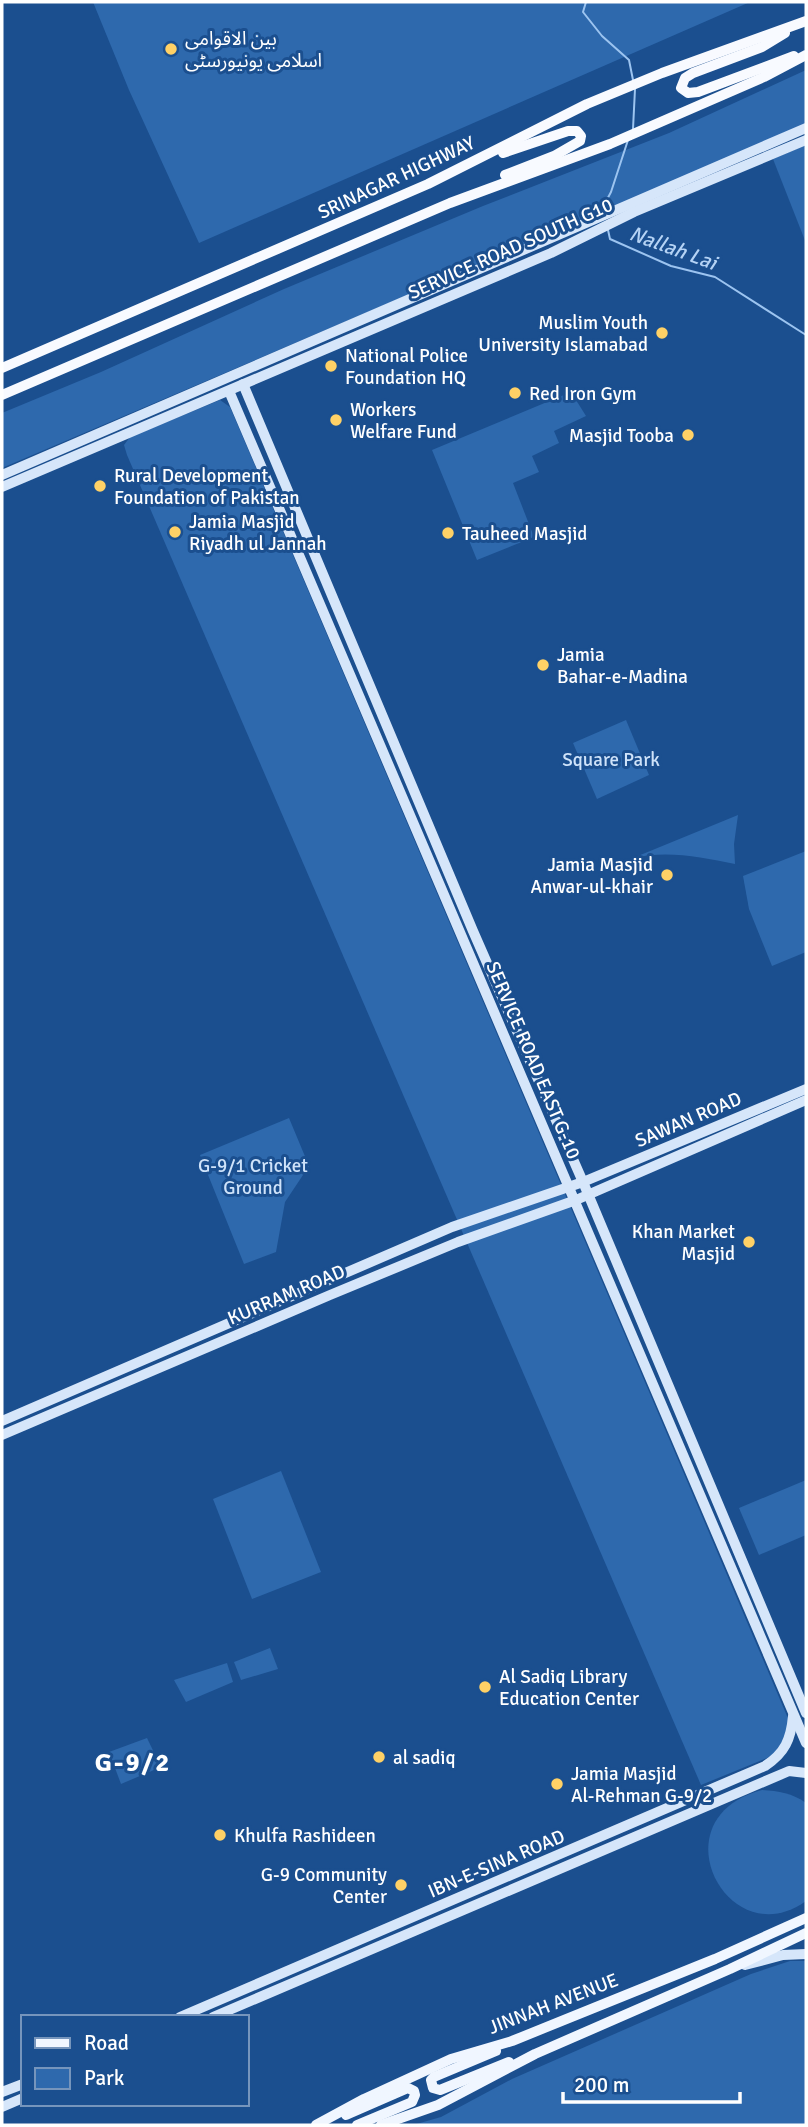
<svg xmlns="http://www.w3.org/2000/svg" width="808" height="2127" font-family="Signika,'Noto Sans Arabic',sans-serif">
<rect width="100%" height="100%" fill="#1b4f8f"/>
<g fill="#2e69ad">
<polygon points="93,2 750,2 199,243 129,90"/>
<polygon points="806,70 806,125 2,468 2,413 101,372 284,289 483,206 669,133"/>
<polygon points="806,145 806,243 773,159"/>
<polygon points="571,392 586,416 554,431 559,443 532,456 539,472 513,483 534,537 477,560 432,450"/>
<polygon points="220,400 230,407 790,1723 784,1740 772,1756 701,1785 127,455 124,445 130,437"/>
<polygon points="626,720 649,775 597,799 573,743"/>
<path d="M738,815L734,844L735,864C701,857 667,850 633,858Z"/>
<polygon points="806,851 806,952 772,966 749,909 743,876"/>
<polygon points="289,1118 309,1166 285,1202 276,1252 244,1264 200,1155"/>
<polygon points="281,1471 321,1572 252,1599 213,1499"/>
<polygon points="806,1480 806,1535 759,1555 739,1508"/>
<polygon points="270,1648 278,1669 241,1680 234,1662"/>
<polygon points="227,1663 233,1682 186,1702 174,1680"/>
<polygon points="147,1738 161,1767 121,1784 109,1752"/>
<path d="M762,1790C779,1791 792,1793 806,1803V1901C728,1957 655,1818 762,1790Z"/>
<polygon points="790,1961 806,1961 806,2125 413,2125 441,2117 512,2079 751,1974"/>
</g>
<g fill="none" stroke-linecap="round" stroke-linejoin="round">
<g stroke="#9cc4f0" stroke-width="2">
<polyline points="586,2 583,12 602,36 629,60 633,80"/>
<polyline points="633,129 635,89"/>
<polyline points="604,210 603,207 611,192 628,140"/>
<polyline points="608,230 610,239 671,266 715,277 806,335"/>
</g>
<g stroke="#d6e6fa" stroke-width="10">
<polyline points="243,384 473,931 583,1182 806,1713"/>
<polyline points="229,391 806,1743"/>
<polyline points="2,475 806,128"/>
<polyline points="2,487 551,253 634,212 806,140"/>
<polyline points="2,1421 452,1227 583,1182 806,1089"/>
<polyline points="2,1435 330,1295 458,1242 576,1200 806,1100"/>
<polyline points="745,1965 783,1955 806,1954"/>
<path d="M180,2017L765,1766C785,1753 791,1739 793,1716"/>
<polyline points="213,2017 789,1771 806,1773"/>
<polyline points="2,2092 23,2084"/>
<polyline points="2,2107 23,2098"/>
</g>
<g stroke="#f0f6ff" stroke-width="10">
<polyline points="496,2051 434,2077 431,2080 433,2088 440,2090 509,2062"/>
<polyline points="346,2115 408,2088 414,2091 415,2095 412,2102 357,2125"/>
<polyline points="316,2125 364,2099 451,2059 512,2041 715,1959 806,1918"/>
<polyline points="381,2125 438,2105 535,2054 730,1969 806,1933"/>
</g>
<g stroke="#f8faff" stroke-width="10">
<polyline points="785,33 762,47 693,73 685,78 681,88 688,93 698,92 794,56"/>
<polyline points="503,153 568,131 577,131 581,136 580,141 554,156 505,175"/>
<polyline points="2,368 428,184 587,104 662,73 806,21"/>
<polyline points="2,395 450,203 610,144 764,77 806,55"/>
</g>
</g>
<g fill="#ffd166" stroke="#1b4f8f" stroke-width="2.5">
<circle cx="171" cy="49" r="7"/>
<circle cx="662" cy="333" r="7"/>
<circle cx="331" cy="366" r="7"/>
<circle cx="515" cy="393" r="7"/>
<circle cx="336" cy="420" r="7"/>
<circle cx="688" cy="435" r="7"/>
<circle cx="100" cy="486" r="7"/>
<circle cx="175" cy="532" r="7"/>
<circle cx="448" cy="533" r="7"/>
<circle cx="543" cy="665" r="7"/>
<circle cx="667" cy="875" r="7"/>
<circle cx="749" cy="1242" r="7"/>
<circle cx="485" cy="1687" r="7"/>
<circle cx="379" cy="1757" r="7"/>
<circle cx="557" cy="1784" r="7"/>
<circle cx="220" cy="1835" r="7"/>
<circle cx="401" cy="1885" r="7"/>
</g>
<g text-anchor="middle" stroke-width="6" stroke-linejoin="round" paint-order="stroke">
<g font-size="19" fill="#fff" stroke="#1b4f8f" text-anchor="start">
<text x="185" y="45">بین الاقوامی<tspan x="185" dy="22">اسلامی یونیورسٹی</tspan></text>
<text x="648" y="329" text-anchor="end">Muslim Youth<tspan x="648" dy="22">University Islamabad</tspan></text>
<text x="345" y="362">National Police<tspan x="345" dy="22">Foundation HQ</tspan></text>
<text x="529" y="400">Red Iron Gym</text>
<text x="350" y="416">Workers<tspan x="350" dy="22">Welfare Fund</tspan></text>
<text x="674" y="442" text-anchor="end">Masjid Tooba</text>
<text x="114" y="482">Rural Development<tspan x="114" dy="22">Foundation of Pakistan</tspan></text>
<text x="189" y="528">Jamia Masjid<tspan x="189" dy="22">Riyadh ul Jannah</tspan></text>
<text x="462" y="540">Tauheed Masjid</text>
<text x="557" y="661">Jamia<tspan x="557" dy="22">Bahar-e-Madina</tspan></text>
<text x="653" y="871" text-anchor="end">Jamia Masjid<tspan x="653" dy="22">Anwar-ul-khair</tspan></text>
<text x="735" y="1238" text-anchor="end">Khan Market<tspan x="735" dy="22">Masjid</tspan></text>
<text x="499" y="1683">Al Sadiq Library<tspan x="499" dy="22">Education Center</tspan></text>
<text x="393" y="1764">al sadiq</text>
<text x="571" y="1780">Jamia Masjid<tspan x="571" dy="22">Al-Rehman G-9/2</tspan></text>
<text x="234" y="1842">Khulfa Rashideen</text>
<text x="387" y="1881" text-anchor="end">G-9 Community<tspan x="387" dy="22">Center</tspan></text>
</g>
<g font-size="19" fill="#fff" stroke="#1b4f8f">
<text transform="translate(396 177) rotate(-25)" y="7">SRINAGAR HIGHWAY</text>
<text transform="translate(510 248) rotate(-24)" y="7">SERVICE ROAD SOUTH G10</text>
<text transform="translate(534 1060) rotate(67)" y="7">SERVICE ROAD EAST G-10</text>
<text transform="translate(688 1119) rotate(-23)" y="7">SAWAN ROAD</text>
<text transform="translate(286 1294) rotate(-23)" y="7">KURRAM ROAD</text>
<text transform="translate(496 1863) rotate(-23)" y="7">IBN-E-SINA ROAD</text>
<text transform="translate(553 2003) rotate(-21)" y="7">JINNAH AVENUE</text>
</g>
<g font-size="19" fill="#cfe3fa" stroke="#1b4f8f">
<text x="611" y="766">Square Park</text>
<text x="253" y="1172">G-9/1 Cricket<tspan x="253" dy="22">Ground</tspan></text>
</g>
<g font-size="21" font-style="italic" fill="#b5d3f5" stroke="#1b4f8f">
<text transform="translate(673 248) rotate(20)" y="7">Nallah Lai</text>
</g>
<g font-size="26" font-weight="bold" letter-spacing="2" fill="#fff" stroke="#1b4f8f">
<text x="133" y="1771">G-9/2</text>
</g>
</g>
<rect width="808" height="2127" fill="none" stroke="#ffffff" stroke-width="7"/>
<rect x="21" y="2015" width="228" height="91" fill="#1b4f8f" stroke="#7695bc" stroke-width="2"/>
<rect x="35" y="2038" width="35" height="10" fill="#f0f6ff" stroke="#7695bc" stroke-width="2"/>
<text x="84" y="2050" font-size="21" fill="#ffffff">Road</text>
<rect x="35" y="2068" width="35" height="21" fill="#2e69ad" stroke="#7695bc" stroke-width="2"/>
<text x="84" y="2085" font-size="21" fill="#ffffff">Park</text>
<path d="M563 2092v10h177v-10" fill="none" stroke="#ffffff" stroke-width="3.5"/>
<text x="574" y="2092" font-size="21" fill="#ffffff" stroke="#1b4f8f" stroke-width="5" paint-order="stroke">200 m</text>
</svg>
